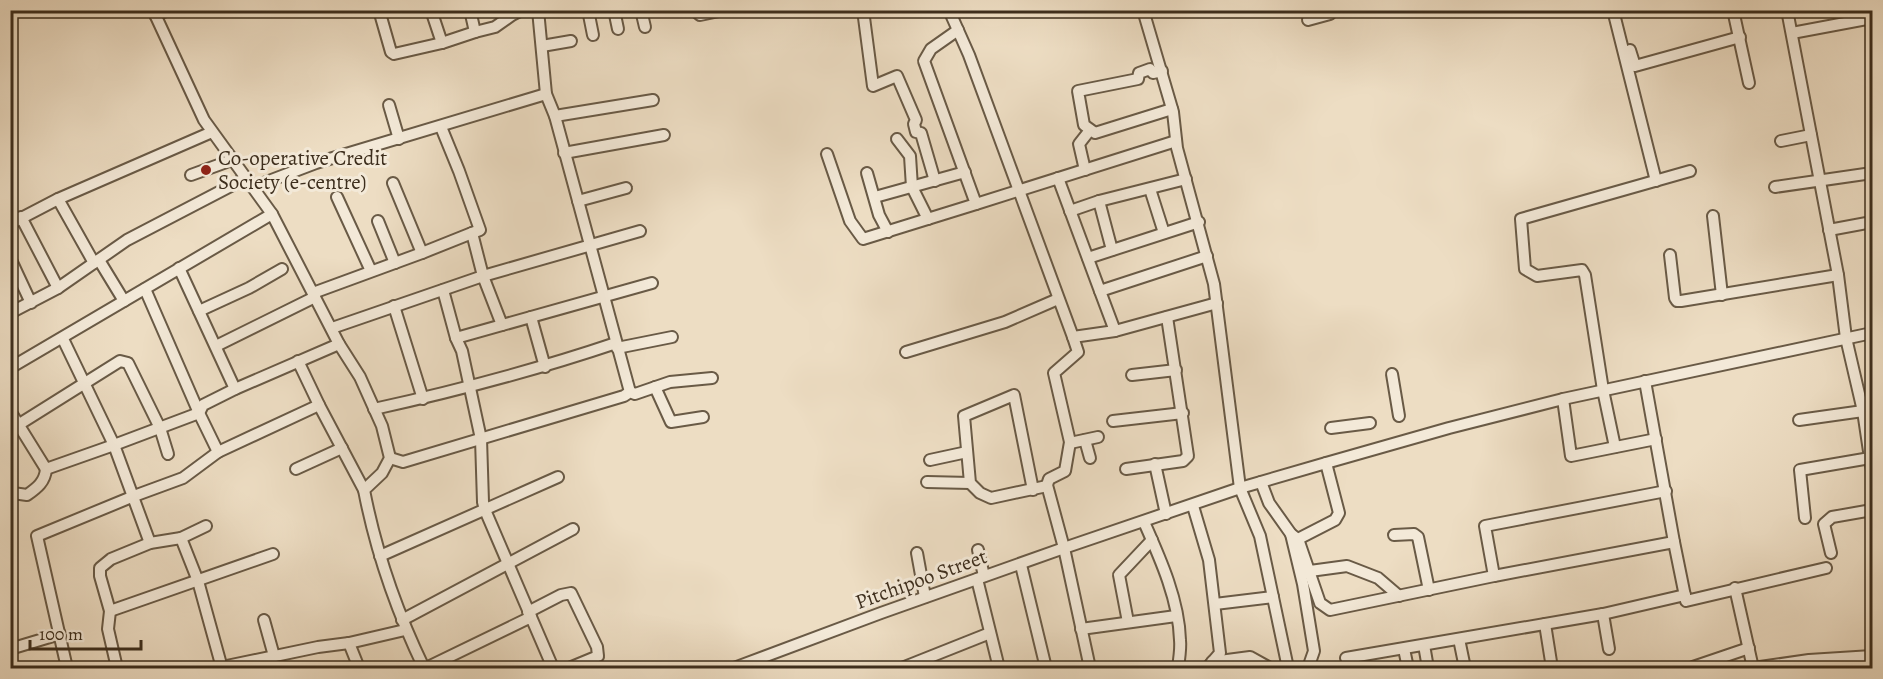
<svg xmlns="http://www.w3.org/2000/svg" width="1883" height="679" font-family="Alegreya,serif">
<rect width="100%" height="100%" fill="#edddc3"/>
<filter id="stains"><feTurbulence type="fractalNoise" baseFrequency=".00333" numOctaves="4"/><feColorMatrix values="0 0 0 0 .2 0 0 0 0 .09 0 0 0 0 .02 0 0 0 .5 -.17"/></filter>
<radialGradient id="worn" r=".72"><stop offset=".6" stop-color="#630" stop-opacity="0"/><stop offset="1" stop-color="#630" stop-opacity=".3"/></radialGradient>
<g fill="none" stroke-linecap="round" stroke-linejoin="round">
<defs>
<g id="minor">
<path d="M153,10L204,120L272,214L339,344L360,377L382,426L390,458L382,473L364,490C376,552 397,612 424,668"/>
<polyline points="379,10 391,52 394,54 442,43 475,32 470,10"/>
<polyline points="431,10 442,43"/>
<polyline points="538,10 546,94 555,116 630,392"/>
<polyline points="588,10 593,35"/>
<polyline points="614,10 618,29"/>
<polyline points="641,10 645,27"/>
<polyline points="694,10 700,15 724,10"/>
<polyline points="863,10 873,86 897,76 916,120 914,124 916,132 921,133 935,181"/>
<polyline points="949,10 969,55 1073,337 1115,331 1217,303"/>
<polyline points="1143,10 1173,112 1177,148 1214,284 1240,488 1260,536 1288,668"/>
<polyline points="1613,10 1656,181"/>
<polyline points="1733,10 1749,83"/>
<polyline points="1787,10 1838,275 1846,338 1863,411 1870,458 1872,458"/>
<polyline points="155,15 169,10"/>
<polyline points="1308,20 1330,14 1333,10"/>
<polyline points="475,32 495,27 512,15 522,10"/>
<polyline points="1792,33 1872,18"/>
<polyline points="542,46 571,41"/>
<polyline points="1630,50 1635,66 1740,37"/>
<polyline points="1162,71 1153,73 1150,69 1139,73 1138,79 1078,91 1084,125 1095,133 1172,109"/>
<polyline points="389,105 399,139"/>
<polyline points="555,116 653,100"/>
<polyline points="441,127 459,171 480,230 472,233 483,276 502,325"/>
<polyline points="897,139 910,156 912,187 928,219"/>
<polyline points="1781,141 1811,135"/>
<polyline points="564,153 664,135"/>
<polyline points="827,154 850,221 863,239 976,204 924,61 931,49 958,30"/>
<polyline points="1085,170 1079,144 1090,130"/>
<polyline points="867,173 879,215 888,232"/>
<polyline points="191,175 232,160"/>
<polyline points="1058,178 1100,291"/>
<polyline points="393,183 422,253"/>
<polyline points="253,187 316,163 546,94"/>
<polyline points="1775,187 1872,173"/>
<polyline points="1150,189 1164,233"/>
<polyline points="337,197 371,271"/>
<polyline points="875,197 965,172"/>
<polyline points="58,199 94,263"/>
<polyline points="578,201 626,188"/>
<polyline points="1099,201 1112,250"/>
<polyline points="976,204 1176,141"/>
<polyline points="1070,211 1099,201 1186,179"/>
<polyline points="1713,216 1722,295"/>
<polyline points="21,217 58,288"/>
<polyline points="378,221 395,263"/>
<polyline points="10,224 58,199 212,132"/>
<polyline points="1829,230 1872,222"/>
<polyline points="1670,255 1675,298 1677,301 1681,301 1838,275"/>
<polyline points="10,258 31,303"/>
<polyline points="1088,258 1199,222"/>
<polyline points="99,260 124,301"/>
<polyline points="179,268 235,389"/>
<polyline points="145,289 199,413 218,452"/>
<polyline points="443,290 456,338 462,351 481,439 483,502 485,510 531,617"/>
<polyline points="313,293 422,253 472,233"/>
<polyline points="394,306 423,399"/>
<polyline points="199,311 249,288 282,269"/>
<polyline points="10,313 58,288 127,240 246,178"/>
<polyline points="531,317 545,367"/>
<polyline points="332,328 483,276 640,231"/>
<polyline points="1115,331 1100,291 1207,256"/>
<polyline points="1073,337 1078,352 1054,373 1070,442 1065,471 1049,479 1047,485 1064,548 1090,668"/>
<polyline points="456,338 652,283"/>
<polyline points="63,339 114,445 199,413 203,405 235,389 339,344"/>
<polyline points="216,346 315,297"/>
<polyline points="617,348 672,337"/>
<polyline points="906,352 1005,322 1058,299"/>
<polyline points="298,361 319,405"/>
<polyline points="10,368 272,214"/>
<polyline points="1392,374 1399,416"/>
<polyline points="1132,375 1176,370"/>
<polyline points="1645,381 1674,542"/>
<polyline points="655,387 671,422 703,417"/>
<polyline points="1563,399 1571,456 1656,439"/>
<path d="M374,409C456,391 536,370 616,343"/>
<polyline points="10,411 46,469 114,445 150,543"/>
<polyline points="1799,420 1863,411"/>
<polyline points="1113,421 1183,413"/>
<polyline points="18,425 120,361 128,363 160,428 168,454"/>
<polyline points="1331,428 1370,423"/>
<polyline points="1085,440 1090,458"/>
<polyline points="1070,443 1098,437"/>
<polyline points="1615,447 1603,390 1585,275 1582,270 1537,276 1525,269 1521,219 1690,171"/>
<polyline points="390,458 403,462 624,396 630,392 635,394 670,382 712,378"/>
<polyline points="930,460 967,452"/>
<polyline points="1326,463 1339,513 1335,520 1298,539 1320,603 1330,610 1494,576"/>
<polyline points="1155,464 1166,514"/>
<polyline points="296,469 342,448"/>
<polyline points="1126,469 1183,461 1188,456 1167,317"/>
<polyline points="927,482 970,483"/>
<polyline points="1261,482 1269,503 1291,534 1295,537"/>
<path d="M10,487L13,493L27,495C37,488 45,482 46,469"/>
<polyline points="1033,490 1014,395 964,416 970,483 980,493 991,498 1047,486"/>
<polyline points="1666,491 1485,526 1494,576 1674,542 1686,601 1826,568"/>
<polyline points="1193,506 1209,560 1220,653 1207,668"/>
<polyline points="1805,518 1800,470 1870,458 1872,470"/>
<path d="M1144,522C1160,558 1179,600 1180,640C1181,649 1179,659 1178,668"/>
<polyline points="1291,534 1303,584 1314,651 1308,668"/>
<polyline points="1394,535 1414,534 1418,537 1429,590"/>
<polyline points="181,538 198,581 222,668"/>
<polyline points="978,550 984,576"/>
<polyline points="917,553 925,597"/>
<polyline points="1831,553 1824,524 1832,517 1872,510"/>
<polyline points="380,556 558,477"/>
<polyline points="1021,565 1046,668"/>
<polyline points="1310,571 1347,566 1378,578 1399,596"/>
<polyline points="977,579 999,668"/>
<polyline points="1735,588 1753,668"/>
<polyline points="1215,604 1273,597"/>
<polyline points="110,611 273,554"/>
<polyline points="528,612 561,595 571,593 597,647 598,656 569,668"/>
<polyline points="1603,614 1609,649"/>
<polyline points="264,620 274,656"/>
<polyline points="402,620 573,529"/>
<polyline points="1128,622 1119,575 1152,540"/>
<polyline points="1545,624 1552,668"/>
<polyline points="1081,629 1176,616"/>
<polyline points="1459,639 1465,668"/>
<polyline points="349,643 359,668"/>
<polyline points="1424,645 1428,668"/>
<polyline points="10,649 60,634"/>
<polyline points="1404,649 1408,668"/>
<polyline points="1346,658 1603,614 1685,595"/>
<polyline points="1212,662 1250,657 1270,668"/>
<polyline points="1693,667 1749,648"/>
<polyline points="67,668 37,536 134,496 183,478 218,452 319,405 364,490"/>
<polyline points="117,668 108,629 110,611 100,576 100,568 111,559 150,543 181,538 206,526"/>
<polyline points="217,668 318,647 349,643 405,630"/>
<polyline points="426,668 531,617 553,668"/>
<polyline points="734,668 881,613 1064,548 1240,488 1326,463 1449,428 1563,399 1872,333"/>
<polyline points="902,668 990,633"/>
<polyline points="1753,668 1809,660 1872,656"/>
</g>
</defs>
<use href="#minor" stroke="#695a46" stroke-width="14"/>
<use href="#minor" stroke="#f3e9d8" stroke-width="10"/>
</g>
<circle fill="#8f2418" stroke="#f3e9d8" stroke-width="2" cx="206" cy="170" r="6"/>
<g text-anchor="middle" stroke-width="6" stroke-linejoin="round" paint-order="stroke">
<g font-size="21" fill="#3d2e1d" stroke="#f3e9d8" text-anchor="start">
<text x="218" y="165">Co-operative Credit<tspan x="218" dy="24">Society (e-centre)</tspan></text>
</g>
<g font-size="21" fill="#3d2e1d" stroke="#f3e9d8">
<text transform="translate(921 579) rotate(-20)" y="7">Pitchipoo Street</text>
</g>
</g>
<rect width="1883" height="679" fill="none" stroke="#edddc3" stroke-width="36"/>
<rect x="12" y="12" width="1859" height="655" fill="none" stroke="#3d2e1d" stroke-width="3"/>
<rect x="18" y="18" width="1847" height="643" fill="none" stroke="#3d2e1d" stroke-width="1.5"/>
<path d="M30 640v9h111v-9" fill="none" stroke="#3d2e1d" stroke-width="3"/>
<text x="39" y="640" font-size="18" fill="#3d2e1d" stroke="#f3e9d8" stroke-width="4.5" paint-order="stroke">100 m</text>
<rect width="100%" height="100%" filter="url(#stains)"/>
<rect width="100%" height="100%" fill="url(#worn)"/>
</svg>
